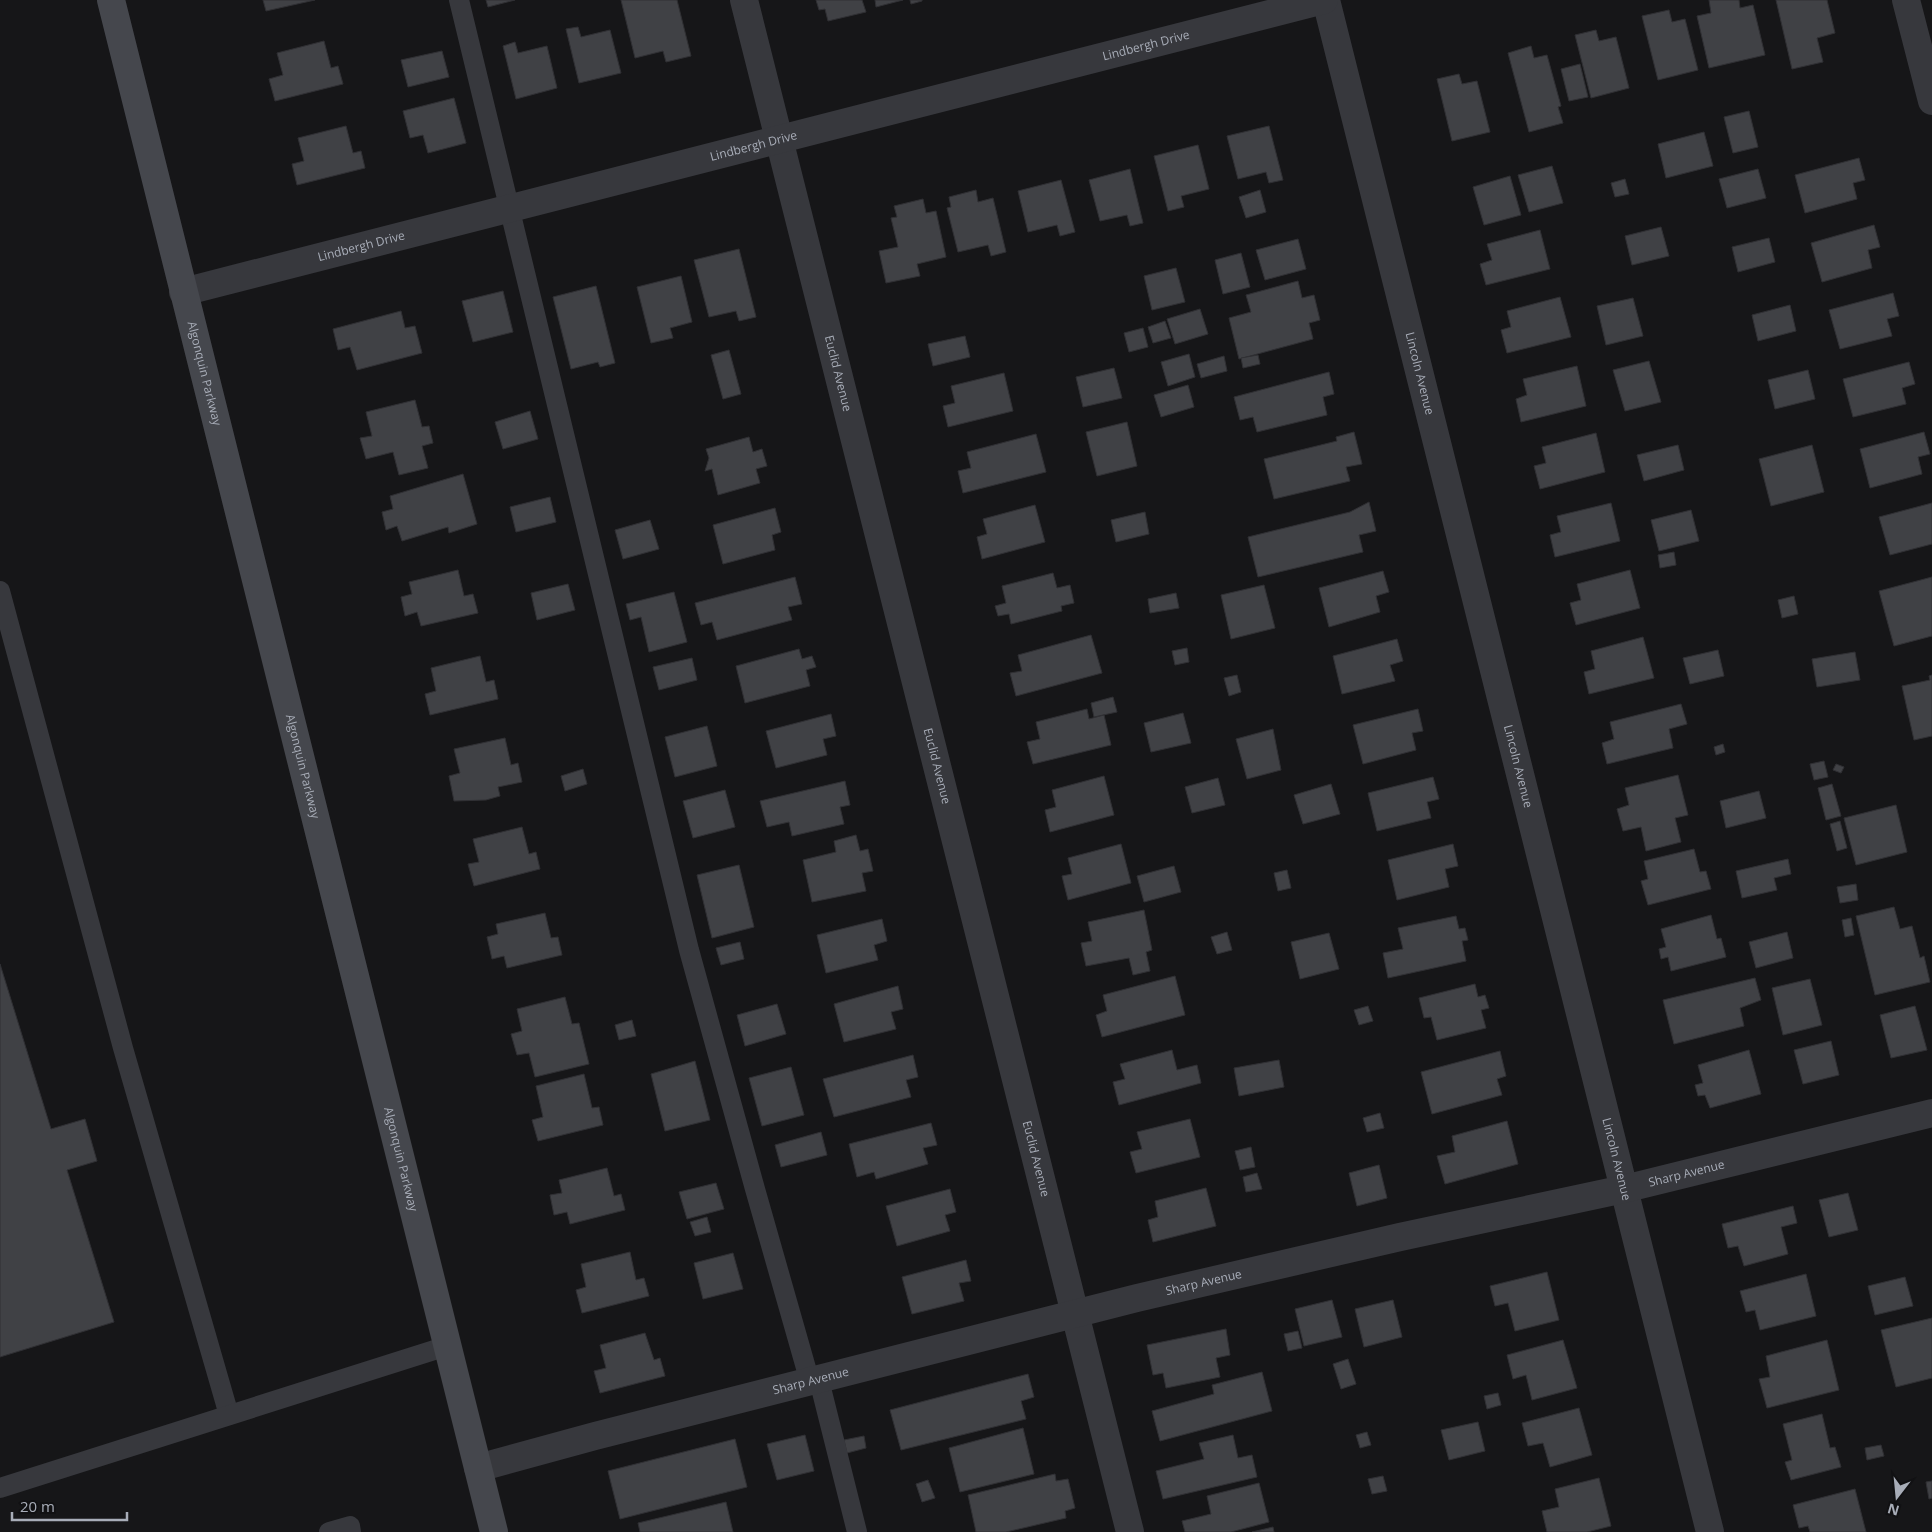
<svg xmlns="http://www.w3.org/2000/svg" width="1932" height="1532" font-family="'Open Sans',sans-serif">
<rect width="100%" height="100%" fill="#161618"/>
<g fill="#404145" stroke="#303034">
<polygon points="263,0 315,0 266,11"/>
<polygon points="486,0 515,0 488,7"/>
<polygon points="621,0 677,0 691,56 666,62 663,51 635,58"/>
<polygon points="816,0 862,0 866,12 828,21 825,9 819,10"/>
<polygon points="875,0 903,0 876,7"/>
<polygon points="910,0 922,0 922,1 911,4"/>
<polygon points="1709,0 1739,0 1740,8 1753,5 1765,55 1709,68 1697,16 1711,13"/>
<polygon points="1776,0 1827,0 1835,33 1817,38 1823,62 1792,69"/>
<polygon points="1669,10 1672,22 1685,19 1698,70 1658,80 1642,16"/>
<polygon points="578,27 581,37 610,30 621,73 579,83 566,29"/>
<polygon points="1596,30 1599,41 1616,37 1629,88 1591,98 1575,35"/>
<polygon points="324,41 331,68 338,66 343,84 275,101 269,79 283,75 277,53"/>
<polygon points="515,42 518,53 547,46 557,88 516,99 503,46"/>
<polygon points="1531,46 1534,58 1547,55 1561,106 1558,107 1563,123 1529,132 1508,53"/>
<polygon points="442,51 449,77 408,87 401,60"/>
<polygon points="1580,64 1588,97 1569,101 1561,69"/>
<polygon points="1459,74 1462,84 1477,81 1490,132 1452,141 1437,79"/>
<polygon points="454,98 466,143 428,153 423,135 410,138 403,111"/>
<polygon points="1749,111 1758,147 1733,153 1724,117"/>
<polygon points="346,126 353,153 361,151 365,168 297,185 292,164 304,161 298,138"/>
<polygon points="1269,126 1283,180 1269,183 1266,172 1238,179 1227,136"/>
<polygon points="1704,132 1713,166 1666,178 1658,144"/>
<polygon points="1198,145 1209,189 1181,196 1184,207 1168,211 1154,156"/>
<polygon points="1859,158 1865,180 1853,183 1857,199 1805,213 1795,175"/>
<polygon points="1552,166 1563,203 1529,212 1518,175"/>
<polygon points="1130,169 1143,223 1130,226 1127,215 1100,221 1089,180"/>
<polygon points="1758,169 1766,198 1727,208 1719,179"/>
<polygon points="1510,176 1521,215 1484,225 1473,187"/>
<polygon points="1625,179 1629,194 1615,197 1611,183"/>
<polygon points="1061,180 1075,232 1060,236 1057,225 1028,232 1018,191"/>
<polygon points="976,190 978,202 993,198 1006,252 991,256 988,245 958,252 947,208 951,207 949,197"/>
<polygon points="1260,190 1266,212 1246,218 1239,197"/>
<polygon points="923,199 926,213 936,211 946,257 917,264 920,276 886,283 879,251 898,247 891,218 897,217 894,206"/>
<polygon points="1874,225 1880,247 1868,250 1872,268 1822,282 1811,243"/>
<polygon points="1661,227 1669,256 1632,265 1625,236"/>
<polygon points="1540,230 1550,269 1486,285 1480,264 1492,260 1487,244"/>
<polygon points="1769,238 1775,262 1738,272 1732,247"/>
<polygon points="1298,239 1306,269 1265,280 1256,250"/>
<polygon points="739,249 756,317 739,321 736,311 709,317 694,260"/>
<polygon points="1241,253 1250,287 1223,294 1215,260"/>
<polygon points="1176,268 1185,302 1152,310 1144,276"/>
<polygon points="681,276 692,322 670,328 673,338 651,343 637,287"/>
<polygon points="1298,281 1302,298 1314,295 1320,320 1309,323 1313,339 1239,359 1229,318 1251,312 1246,295"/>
<polygon points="596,286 615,363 600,367 598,362 571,369 553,297"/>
<polygon points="503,291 513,332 473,342 462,301"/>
<polygon points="1893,293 1899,316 1887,319 1892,336 1840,349 1829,310"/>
<polygon points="1560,297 1571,337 1507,353 1501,330 1511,327 1507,311"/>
<polygon points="1633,298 1643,336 1606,345 1597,306"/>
<polygon points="1790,305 1796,331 1758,341 1752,315"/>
<polygon points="1200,309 1208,334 1175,344 1167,319"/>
<polygon points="401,311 405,328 415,326 422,353 357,370 350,347 338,350 333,329"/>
<polygon points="1165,321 1171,338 1153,343 1148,327"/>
<polygon points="1143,328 1148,347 1129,352 1124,333"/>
<polygon points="965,336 970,357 933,366 928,344"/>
<polygon points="729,350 741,394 723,399 711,355"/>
<polygon points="1189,354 1195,377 1168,386 1161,362"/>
<polygon points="1258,355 1260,364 1243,368 1241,358"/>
<polygon points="1224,356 1227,371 1201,378 1197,364"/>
<polygon points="1649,361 1661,402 1625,411 1613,370"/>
<polygon points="1909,362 1915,384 1902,388 1906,404 1853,417 1843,379"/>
<polygon points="1577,366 1586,406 1521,422 1516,399 1527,395 1523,379"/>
<polygon points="1114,368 1122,398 1083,407 1076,377"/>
<polygon points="1808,370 1815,399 1775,409 1768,380"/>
<polygon points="1329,372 1334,394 1323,397 1327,415 1257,432 1253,417 1240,420 1234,397"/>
<polygon points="1004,373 1013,411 948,427 943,406 955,403 951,386"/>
<polygon points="1188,385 1194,407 1161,417 1154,395"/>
<polygon points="415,400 422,427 429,426 433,443 422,446 428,468 399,475 393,452 366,459 360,438 372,436 366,412"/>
<polygon points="530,411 538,439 503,449 495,422"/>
<polygon points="1127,422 1137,466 1097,476 1086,432"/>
<polygon points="1354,432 1362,464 1346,467 1350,481 1274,499 1264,459 1337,441 1336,437"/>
<polygon points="1924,432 1930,454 1918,457 1922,474 1870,488 1860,449"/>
<polygon points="1596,433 1605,472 1540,489 1534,466 1546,463 1542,447"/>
<polygon points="1036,434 1046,472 963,493 958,471 971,468 967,452"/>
<polygon points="749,437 753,452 762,449 767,466 756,469 760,483 718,495 712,469 705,471 709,458 706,449"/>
<polygon points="1678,445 1684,470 1644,481 1637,455"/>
<polygon points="1812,445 1824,492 1771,506 1759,459"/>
<polygon points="463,474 477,524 449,533 448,527 402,541 397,526 386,530 382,512 393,509 390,496"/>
<polygon points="550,497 556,522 516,532 510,507"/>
<polygon points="1369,502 1376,531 1359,535 1363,552 1258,577 1248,537 1350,512"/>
<polygon points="1611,503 1620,541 1555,557 1550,535 1561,532 1557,516"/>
<polygon points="1932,503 1932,544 1890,555 1879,517"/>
<polygon points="1035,505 1045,542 982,559 977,537 987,534 983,519"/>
<polygon points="775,508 781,532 772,535 775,550 723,564 713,525"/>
<polygon points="1691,510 1699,541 1659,551 1651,520"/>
<polygon points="1145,512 1149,534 1116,542 1111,520"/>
<polygon points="650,520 659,549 623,559 615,530"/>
<polygon points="1674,552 1676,565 1660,568 1658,555"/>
<polygon points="458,570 464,596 473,594 478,613 421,626 417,612 405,616 401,597 412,594 409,582"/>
<polygon points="1630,570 1640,608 1576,625 1570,603 1581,600 1577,584"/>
<polygon points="1383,571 1389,592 1376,596 1380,612 1329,627 1319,588"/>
<polygon points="1053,573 1057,588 1070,585 1074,603 1061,606 1062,611 1011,624 1009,614 998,616 995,606 1006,603 1002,586"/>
<polygon points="795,577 802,604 788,607 792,620 717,640 712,622 701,625 695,603"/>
<polygon points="1932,577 1932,636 1894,646 1879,591"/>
<polygon points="568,584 575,610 537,620 531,593"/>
<polygon points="1264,585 1275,628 1231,639 1221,595"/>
<polygon points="674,592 687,642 649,652 641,617 630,620 626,604"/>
<polygon points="1176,593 1179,608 1150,613 1148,599"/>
<polygon points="1794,596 1798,614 1782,618 1778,600"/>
<polygon points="1091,635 1102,673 1016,696 1010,673 1022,671 1018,655"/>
<polygon points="1643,637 1654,678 1589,694 1584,672 1595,669 1591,651"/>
<polygon points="1397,639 1403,661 1390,665 1395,681 1342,694 1333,656"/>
<polygon points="1187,648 1189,662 1175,665 1172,651"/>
<polygon points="799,649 802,659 812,656 816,667 806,670 810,686 745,703 736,666"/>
<polygon points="1718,650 1724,676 1690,684 1683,658"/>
<polygon points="1855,652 1860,680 1817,687 1812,659"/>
<polygon points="480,656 486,682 494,680 498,699 430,715 425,694 436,691 431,668"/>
<polygon points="692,658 697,680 659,690 653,667"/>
<polygon points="1237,675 1241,692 1229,696 1224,678"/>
<polygon points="1932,675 1932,736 1914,740 1902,686 1930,680 1929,676"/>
<polygon points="1113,697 1117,712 1094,717 1091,703"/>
<polygon points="1681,704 1687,724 1669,729 1673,748 1607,764 1602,743 1614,739 1610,722"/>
<polygon points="1087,709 1089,719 1104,715 1111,745 1033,764 1027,742 1040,739 1036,722"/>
<polygon points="1418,709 1423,731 1412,733 1416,750 1363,764 1353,725"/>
<polygon points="1183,713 1191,743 1151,752 1144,723"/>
<polygon points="831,714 836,736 823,739 827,755 776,768 766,731"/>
<polygon points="707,726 717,766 675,777 665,737"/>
<polygon points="1273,729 1281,770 1247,779 1236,739"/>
<polygon points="505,738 511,765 518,763 522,782 498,787 500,796 486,800 454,801 449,776 460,773 454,749"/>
<polygon points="1723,744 1725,752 1716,755 1714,747"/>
<polygon points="1824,761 1828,777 1814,780 1810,764"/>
<polygon points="1836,764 1844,767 1841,773 1833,770"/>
<polygon points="583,769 587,784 565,791 561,776"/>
<polygon points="1678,775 1688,815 1675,818 1681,842 1646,851 1641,827 1623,831 1617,809 1629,805 1625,788"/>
<polygon points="1104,776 1114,815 1050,832 1045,810 1056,807 1052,790"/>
<polygon points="1433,777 1439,799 1427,802 1431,818 1377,831 1368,793"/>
<polygon points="1218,778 1225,805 1192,813 1185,787"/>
<polygon points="845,781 850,805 840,807 844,824 792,836 789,822 767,827 760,801"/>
<polygon points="1331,784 1340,814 1303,824 1294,795"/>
<polygon points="1832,784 1841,816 1826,820 1818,788"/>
<polygon points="725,790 735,827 693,838 683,801"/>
<polygon points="1759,791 1766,818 1726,828 1720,801"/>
<polygon points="1896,805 1907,852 1856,865 1844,818"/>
<polygon points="1840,821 1847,848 1837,851 1830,824"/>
<polygon points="522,827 529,854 536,852 540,869 474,886 468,864 479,862 473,839"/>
<polygon points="856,835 860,851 868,849 873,871 862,873 866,891 812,902 803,860 836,852 834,841"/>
<polygon points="1121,844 1131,883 1068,900 1062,876 1072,874 1068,858"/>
<polygon points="1453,844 1458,866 1445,869 1449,887 1397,900 1388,860"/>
<polygon points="1694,849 1700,872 1706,871 1711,889 1648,905 1641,881 1648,879 1644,861"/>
<polygon points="1788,859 1791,874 1774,878 1777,890 1742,898 1736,871"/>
<polygon points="739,865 754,927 712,938 697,875"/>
<polygon points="1174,866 1181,892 1144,902 1137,876"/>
<polygon points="1287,870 1291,888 1278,891 1274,873"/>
<polygon points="1856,884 1858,900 1840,903 1837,887"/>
<polygon points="1894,907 1900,929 1912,926 1920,958 1924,956 1930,982 1875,995 1856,916"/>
<polygon points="1144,910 1152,950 1146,952 1150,971 1133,975 1129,958 1086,966 1081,943 1092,941 1088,922"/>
<polygon points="545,913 551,938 558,937 562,955 507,968 504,956 492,959 487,937 498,934 496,924"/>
<polygon points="1711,915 1717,939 1721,938 1726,957 1671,971 1668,957 1661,959 1659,949 1666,947 1661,929"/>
<polygon points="1456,916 1459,929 1465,928 1468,940 1462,941 1466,961 1388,978 1383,953 1403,949 1398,928"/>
<polygon points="1851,918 1854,935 1845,937 1842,920"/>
<polygon points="882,919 887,941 874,945 878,960 826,973 817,935"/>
<polygon points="1227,932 1232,950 1217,954 1211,937"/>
<polygon points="1787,932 1793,958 1756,968 1749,942"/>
<polygon points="1329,933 1339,969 1300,979 1291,942"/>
<polygon points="740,942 744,959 721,965 716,948"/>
<polygon points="0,964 51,1129 85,1119 97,1161 67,1170 114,1322 0,1357"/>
<polygon points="1175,976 1185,1015 1102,1037 1096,1015 1107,1011 1103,995"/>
<polygon points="1755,978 1761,1000 1740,1008 1744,1026 1674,1044 1663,1000"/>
<polygon points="1810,979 1822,1025 1783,1035 1772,988"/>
<polygon points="1475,984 1478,997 1485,995 1489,1008 1481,1010 1486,1028 1437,1040 1431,1017 1424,1018 1419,998"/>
<polygon points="898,986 903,1009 891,1012 896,1029 844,1042 834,1004"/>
<polygon points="565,997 572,1024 579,1023 589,1064 535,1077 529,1053 517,1055 511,1034 522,1031 517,1009"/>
<polygon points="777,1004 786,1034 745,1046 737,1015"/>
<polygon points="1368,1006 1373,1021 1359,1025 1354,1010"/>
<polygon points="1915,1006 1927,1050 1891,1058 1880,1015"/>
<polygon points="632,1020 636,1036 619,1040 615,1025"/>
<polygon points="1831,1041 1839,1075 1803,1084 1794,1050"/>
<polygon points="1172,1050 1177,1070 1197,1065 1201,1083 1119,1105 1113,1082 1125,1079 1120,1064"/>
<polygon points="1749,1050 1761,1094 1710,1108 1705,1095 1698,1096 1695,1085 1703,1083 1698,1065"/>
<polygon points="1500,1051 1506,1076 1497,1079 1502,1095 1432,1114 1421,1072"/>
<polygon points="913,1055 918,1077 906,1080 911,1097 834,1117 823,1079"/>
<polygon points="1279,1060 1284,1087 1239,1096 1234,1068"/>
<polygon points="695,1061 710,1120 665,1131 651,1074"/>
<polygon points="791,1067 804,1115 762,1126 749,1078"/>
<polygon points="584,1074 592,1108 599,1107 603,1125 538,1141 532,1120 543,1117 536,1086"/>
<polygon points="1380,1113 1384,1128 1367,1132 1363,1118"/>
<polygon points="1190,1119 1200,1157 1136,1173 1130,1152 1142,1149 1137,1132"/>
<polygon points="1507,1121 1518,1164 1445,1184 1437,1156 1455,1152 1452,1136"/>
<polygon points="931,1123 937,1145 923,1148 928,1164 876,1179 874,1172 857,1177 849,1144"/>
<polygon points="821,1132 827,1155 781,1167 775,1145"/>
<polygon points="1251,1147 1255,1167 1240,1170 1235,1151"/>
<polygon points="1379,1165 1387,1198 1357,1206 1349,1173"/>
<polygon points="607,1168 614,1196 621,1194 625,1210 570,1224 567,1212 554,1215 550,1195 562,1193 559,1180"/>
<polygon points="1257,1173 1262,1189 1246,1192 1243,1177"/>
<polygon points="716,1183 724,1209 687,1219 679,1192"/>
<polygon points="1206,1188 1216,1226 1153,1242 1148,1220 1158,1217 1155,1201"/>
<polygon points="950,1189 956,1212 945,1215 950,1231 897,1246 886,1206"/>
<polygon points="1848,1193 1858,1230 1829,1237 1819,1200"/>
<polygon points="1793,1206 1797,1223 1781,1227 1788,1254 1744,1266 1738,1246 1728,1248 1722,1224"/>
<polygon points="707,1217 711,1232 695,1236 690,1222"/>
<polygon points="630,1252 636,1280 644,1278 649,1296 582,1313 576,1290 586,1287 581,1264"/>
<polygon points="733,1253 743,1289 703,1299 694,1263"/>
<polygon points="966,1260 971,1281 959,1283 964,1301 912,1314 902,1277"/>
<polygon points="1547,1272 1559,1320 1515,1331 1508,1303 1495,1306 1490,1286"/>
<polygon points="1806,1274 1816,1316 1760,1330 1755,1310 1746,1312 1740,1291"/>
<polygon points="1905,1277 1913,1306 1875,1315 1868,1286"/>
<polygon points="1332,1300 1342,1337 1304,1346 1295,1309"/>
<polygon points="1393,1300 1402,1337 1364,1347 1355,1309"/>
<polygon points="1932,1318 1932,1378 1896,1387 1881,1330"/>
<polygon points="1226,1329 1230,1355 1216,1358 1220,1377 1166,1388 1163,1373 1153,1375 1147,1345"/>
<polygon points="1298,1331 1302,1348 1288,1351 1284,1334"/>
<polygon points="645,1333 654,1360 660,1358 665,1376 600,1393 594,1371 606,1368 600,1345"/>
<polygon points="1563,1340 1577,1388 1532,1400 1526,1375 1513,1379 1507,1355"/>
<polygon points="1827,1340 1839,1390 1767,1408 1759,1379 1770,1377 1766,1356"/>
<polygon points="1348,1359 1356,1384 1341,1389 1333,1364"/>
<polygon points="1262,1372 1272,1411 1160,1441 1152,1411 1214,1394 1212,1385"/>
<polygon points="1028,1374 1034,1397 1021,1401 1026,1419 901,1450 890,1410"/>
<polygon points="1498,1393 1501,1405 1487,1409 1484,1396"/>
<polygon points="1579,1408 1592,1455 1550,1467 1543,1443 1528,1446 1522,1423"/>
<polygon points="1822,1414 1830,1448 1835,1447 1841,1467 1791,1480 1785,1462 1792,1460 1783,1424"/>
<polygon points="1478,1422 1485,1451 1449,1460 1441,1430"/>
<polygon points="1023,1428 1034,1474 960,1492 949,1448"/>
<polygon points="1367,1432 1371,1445 1360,1448 1356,1435"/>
<polygon points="805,1435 814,1471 777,1480 767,1444"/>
<polygon points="1233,1435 1238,1458 1252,1455 1257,1477 1163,1499 1156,1471 1204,1459 1199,1443"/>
<polygon points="864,1436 866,1448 847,1453 844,1440"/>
<polygon points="735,1439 747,1487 620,1519 608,1471"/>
<polygon points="1881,1445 1884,1456 1867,1460 1865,1448"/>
<polygon points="1055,1474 1056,1481 1068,1479 1075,1508 1065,1511 1066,1518 1006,1532 976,1532 968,1495"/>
<polygon points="1383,1476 1387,1491 1372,1494 1368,1479"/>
<polygon points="1599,1478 1611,1526 1587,1532 1547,1532 1542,1511 1559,1507 1555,1489"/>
<polygon points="928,1480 935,1498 922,1502 916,1484"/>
<polygon points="1932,1481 1932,1498 1929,1499 1926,1482"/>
<polygon points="1259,1483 1269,1522 1231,1532 1185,1532 1182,1521 1211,1514 1207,1496"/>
<polygon points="1855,1489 1866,1532 1810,1532 1808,1526 1799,1528 1793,1505"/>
<polygon points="726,1502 733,1532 640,1532 638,1523"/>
<polygon points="1273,1527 1274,1532 1252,1532"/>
</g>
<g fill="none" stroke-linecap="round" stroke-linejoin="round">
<g stroke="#37383d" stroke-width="20">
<polyline points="459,0 689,950 755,1189 810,1382"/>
<polyline points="0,591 123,1048 229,1415"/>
<polyline points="819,1380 857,1532"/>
<polyline points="0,1488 447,1346"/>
<polyline points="329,1532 350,1526 351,1532"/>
</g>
<g stroke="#37383d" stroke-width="28">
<path id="s1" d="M744,0L1130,1532"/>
<path id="s2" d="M1326,0L1710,1532"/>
<polyline points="1906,0 1932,101"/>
<path id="s3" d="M183,292L1324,0"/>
<path id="s4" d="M478,1468L595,1436L1137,1298L1400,1237L1624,1189L1932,1113"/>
</g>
<path stroke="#45474d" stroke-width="28" id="s5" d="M111,0L494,1532"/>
</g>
<g text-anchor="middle" stroke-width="4" stroke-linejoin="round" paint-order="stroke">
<g font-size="12" fill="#a8adb8" stroke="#111113">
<text dy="4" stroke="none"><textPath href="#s3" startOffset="994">Lindbergh Drive</textPath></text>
<text dy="4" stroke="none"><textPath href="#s3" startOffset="589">Lindbergh Drive</textPath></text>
<text dy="4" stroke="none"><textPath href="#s3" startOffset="184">Lindbergh Drive</textPath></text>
<text dy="4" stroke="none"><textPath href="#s5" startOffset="385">Algonquin Parkway</textPath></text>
<text dy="4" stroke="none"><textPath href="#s1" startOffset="385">Euclid Avenue</textPath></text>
<text dy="4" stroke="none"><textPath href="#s2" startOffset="385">Lincoln Avenue</textPath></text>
<text dy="4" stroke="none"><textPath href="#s5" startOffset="790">Algonquin Parkway</textPath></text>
<text dy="4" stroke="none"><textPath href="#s1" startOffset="790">Euclid Avenue</textPath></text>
<text dy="4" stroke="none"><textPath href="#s2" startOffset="790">Lincoln Avenue</textPath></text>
<text dy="4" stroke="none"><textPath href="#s5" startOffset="1195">Algonquin Parkway</textPath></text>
<text dy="4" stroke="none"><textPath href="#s1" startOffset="1195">Euclid Avenue</textPath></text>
<text dy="4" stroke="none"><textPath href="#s2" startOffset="1195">Lincoln Avenue</textPath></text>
<text dy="4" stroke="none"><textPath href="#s4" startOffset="1244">Sharp Avenue</textPath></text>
<text dy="4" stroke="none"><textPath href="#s4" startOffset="749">Sharp Avenue</textPath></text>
<text dy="4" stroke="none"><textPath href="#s4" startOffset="344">Sharp Avenue</textPath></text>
</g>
</g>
<g transform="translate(1897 1497) rotate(196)" stroke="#111113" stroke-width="4" paint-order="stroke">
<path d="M0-4L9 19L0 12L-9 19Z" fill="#a8adb8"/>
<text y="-8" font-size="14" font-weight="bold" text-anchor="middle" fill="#a8adb8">N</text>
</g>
<path d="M12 1512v8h115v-8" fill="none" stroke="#a8adb8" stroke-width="2.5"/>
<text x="20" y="1512" font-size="15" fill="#a8adb8" stroke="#111113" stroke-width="4" paint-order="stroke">20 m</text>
</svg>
